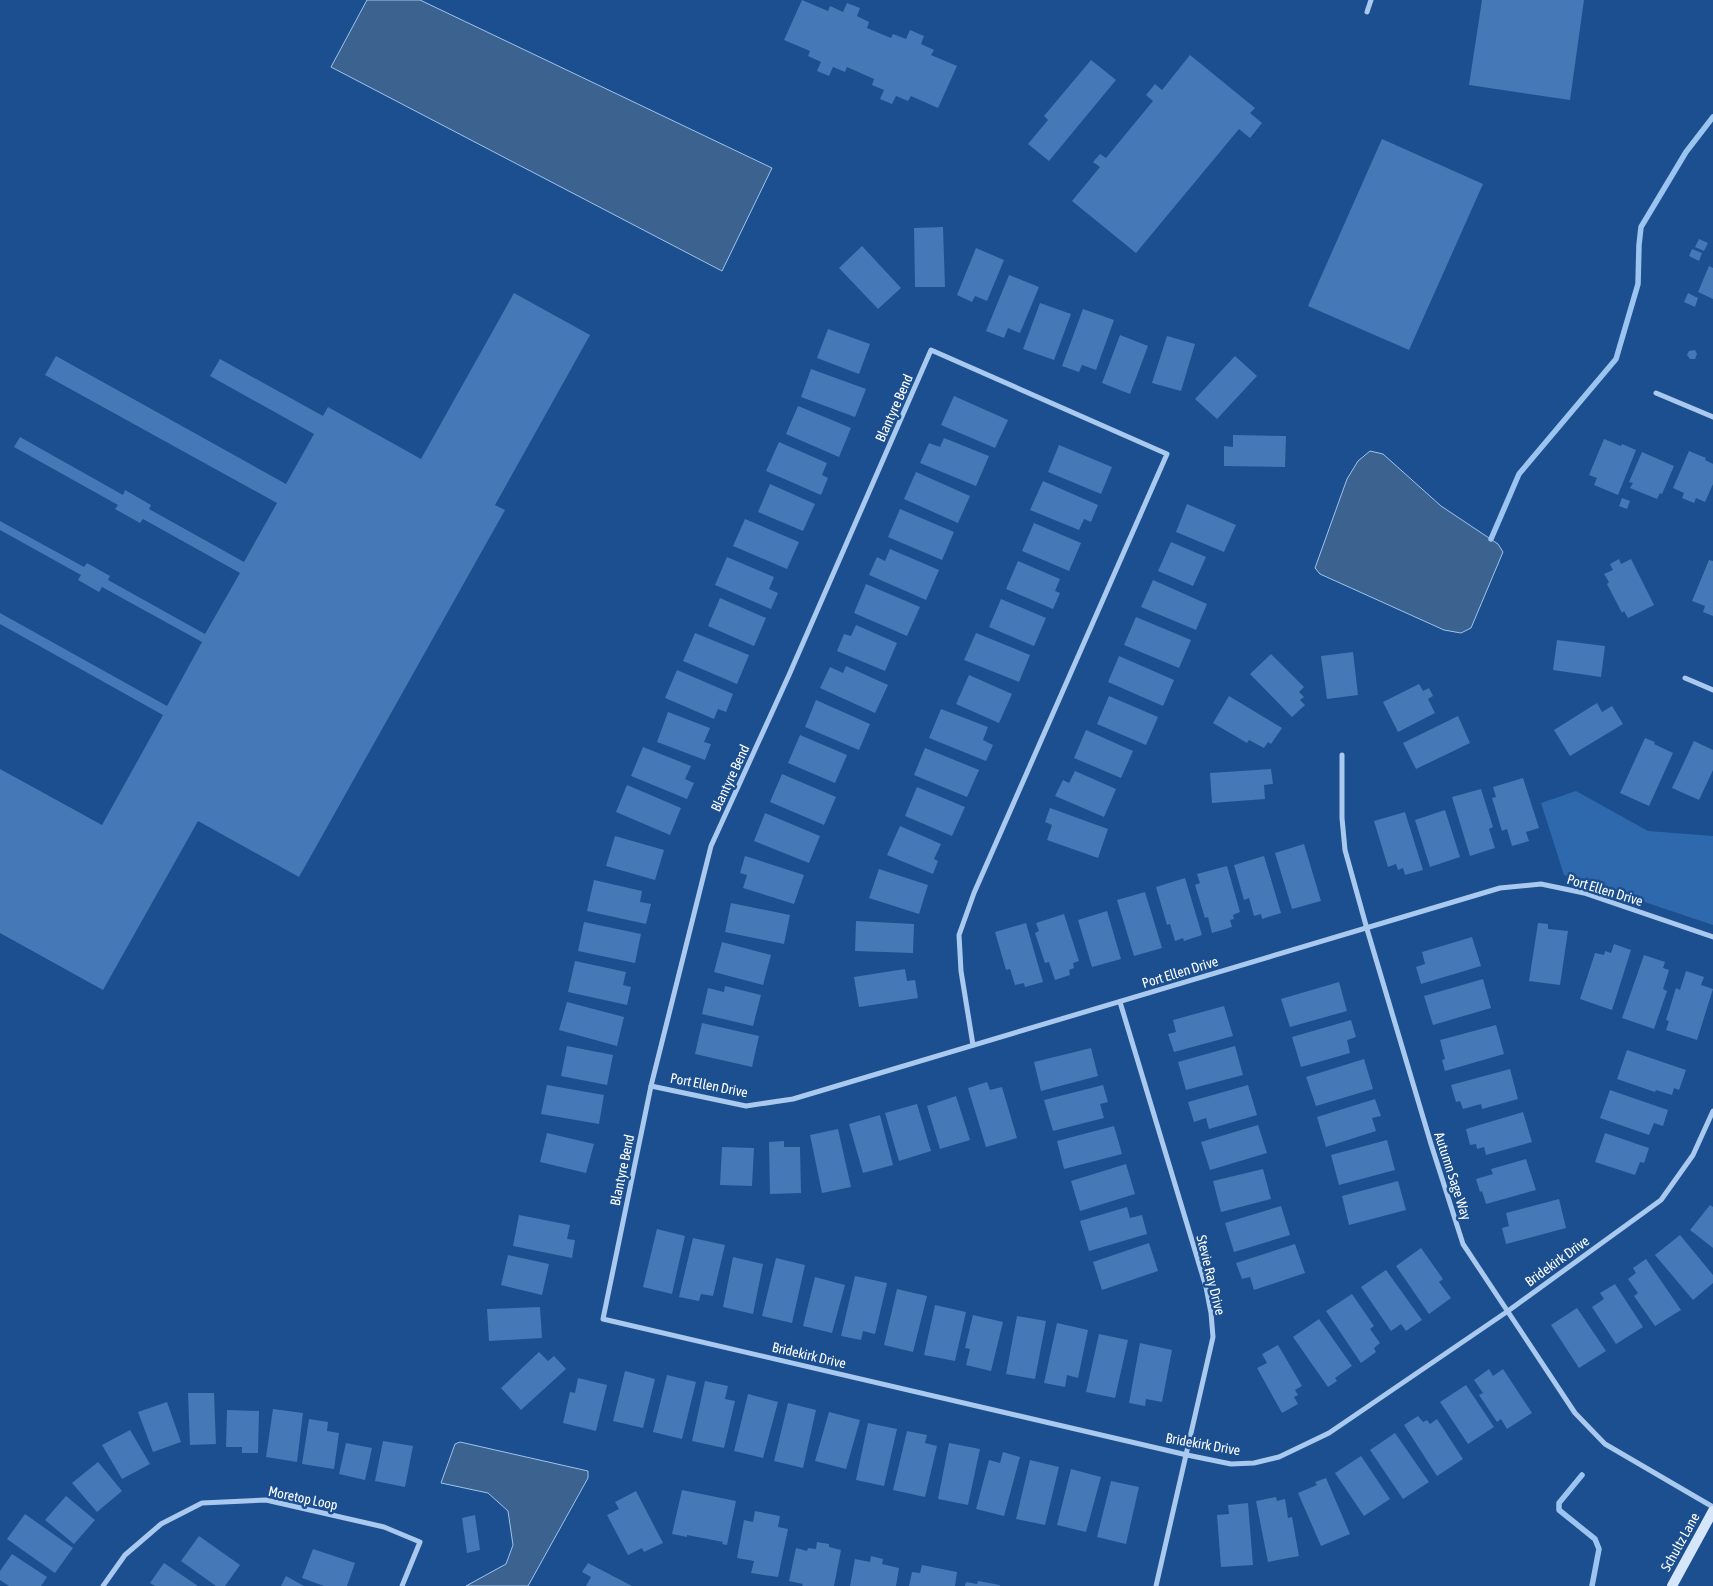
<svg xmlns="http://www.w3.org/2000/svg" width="1713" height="1586" font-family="'Asap Condensed',sans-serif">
<rect width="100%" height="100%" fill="#1b4f8f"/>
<polygon fill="#2e69ad" points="1576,791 1648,831 1713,836 1713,925 1564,875 1541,803"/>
<g fill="#3c6290" stroke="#9cc4f0">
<polygon points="367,0 420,0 772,168 722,271 331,67"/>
<polygon points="1370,451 1383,454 1441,506 1498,544 1503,552 1471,628 1461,633 1444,630 1320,574 1315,568 1347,479 1358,461"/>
<polygon points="460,1442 588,1471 588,1478 528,1586 466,1586 506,1564 513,1545 508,1511 488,1493 441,1483 455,1444"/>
</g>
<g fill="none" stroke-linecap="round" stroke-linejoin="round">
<g stroke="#9cc4f0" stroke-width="5.5">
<polyline points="1491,539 1519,474 1616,359 1638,284 1639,245 1641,227 1686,152 1713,117"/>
<polyline points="1582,1475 1559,1503 1559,1510 1595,1539 1599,1549 1592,1586"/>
</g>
</g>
<g fill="#4478b7">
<polygon points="802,0 828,11 830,6 843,12 847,3 860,8 857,16 869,22 867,28 891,38 893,34 906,39 910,30 924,36 921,44 934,50 931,55 957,66 938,108 911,96 908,101 896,96 892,104 880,99 884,90 872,85 874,79 847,67 845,72 833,67 829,76 817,71 821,62 808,56 810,51 784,40"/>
<polygon points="1482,0 1584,0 1570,100 1469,85"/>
<polygon points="1190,55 1255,108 1250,113 1262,123 1250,138 1239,129 1136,253 1072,201 1100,167 1093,162 1100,154 1106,158 1153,101 1146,95 1155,84 1162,90"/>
<polygon points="1091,60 1116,80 1049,161 1028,144 1048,120 1044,116"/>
<polygon points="1382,139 1483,184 1409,350 1308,306"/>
<polygon points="943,227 945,287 915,287 914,228"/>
<polygon points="1699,239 1708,243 1704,251 1695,247"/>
<polygon points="862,246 901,288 878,309 839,268"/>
<polygon points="976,248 1004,260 987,301 975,296 972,302 957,295"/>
<polygon points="1692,249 1702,253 1699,261 1689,256"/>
<polygon points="1709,266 1713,268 1713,299 1698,292"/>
<polygon points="1009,275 1039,287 1020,333 1008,328 1004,338 986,331"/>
<polygon points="514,293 590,335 495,505 505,510 299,877 198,821 103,990 0,933 0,769 102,825 163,715 0,624 0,613 167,706 202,642 102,587 99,592 78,580 81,575 0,530 0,521 84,567 87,563 110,576 108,580 205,634 240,573 143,519 140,523 115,509 118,505 14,447 20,437 123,495 125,490 151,505 149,509 244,562 277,503 45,375 56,356 286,484 314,434 210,376 220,359 323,416 328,407 421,459"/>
<polygon points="1688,293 1698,298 1695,307 1684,302"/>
<polygon points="1040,303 1071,314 1054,360 1023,349"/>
<polygon points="1083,309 1114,320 1096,370 1082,365 1079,372 1062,366"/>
<polygon points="828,329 870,344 859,374 817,358"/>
<polygon points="1120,335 1148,346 1130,394 1102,383"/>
<polygon points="1167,336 1195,344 1181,391 1152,383"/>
<polygon points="1695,350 1697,354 1695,359 1690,359 1687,355 1689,351"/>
<polygon points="1235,356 1257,376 1217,419 1195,399"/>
<polygon points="811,369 866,389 855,417 801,397"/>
<polygon points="954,396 1008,420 995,448 941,425"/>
<polygon points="798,406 851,428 839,457 786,434"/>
<polygon points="1233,435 1286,436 1285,467 1224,466 1224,446 1233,447"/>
<polygon points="944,438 989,456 976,486 920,463 929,443 940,447"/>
<polygon points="1604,439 1621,446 1622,444 1636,450 1618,495 1594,485 1597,478 1589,475"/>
<polygon points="779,442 827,463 822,475 828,478 821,495 766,471"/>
<polygon points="1059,445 1112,467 1101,494 1048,472"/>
<polygon points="1689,451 1706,458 1705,460 1713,464 1713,484 1705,502 1696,498 1694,503 1682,498 1684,493 1673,488"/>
<polygon points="1642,452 1674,466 1662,494 1660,493 1657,499 1630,488 1633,483 1629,482"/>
<polygon points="916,472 970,496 958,523 904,499"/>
<polygon points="1043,481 1098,505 1091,522 1084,519 1079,530 1030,510"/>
<polygon points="770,484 815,504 803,531 758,512"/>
<polygon points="1622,498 1630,501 1627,509 1619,506"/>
<polygon points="1187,504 1236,525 1224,552 1176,532"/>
<polygon points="900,509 954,532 942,560 888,537"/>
<polygon points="745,519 799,542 787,569 733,546"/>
<polygon points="1034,523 1081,543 1069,571 1022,551"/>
<polygon points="1171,542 1206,557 1193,586 1158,571"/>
<polygon points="890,549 939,570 926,600 869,575 877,557 885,561"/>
<polygon points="727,557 774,577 769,589 778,593 771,609 715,585"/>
<polygon points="1619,559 1621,564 1631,559 1654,605 1628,618 1624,611 1622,613 1607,584 1609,582 1604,574 1613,570 1610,564"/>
<polygon points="1709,560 1713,561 1713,616 1703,612 1705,606 1692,601"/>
<polygon points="1018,561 1060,579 1055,591 1060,593 1053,609 1006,589"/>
<polygon points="1153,580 1207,604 1196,630 1141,607"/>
<polygon points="866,584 920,607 907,636 854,613"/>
<polygon points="720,598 766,618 754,646 708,626"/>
<polygon points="1001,599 1046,618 1034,646 989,627"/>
<polygon points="1136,617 1191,640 1179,668 1124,645"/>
<polygon points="856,625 897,643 885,671 837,651 844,634 851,636"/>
<polygon points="695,633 749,655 737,684 683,661"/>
<polygon points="976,633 1030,655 1019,682 964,660"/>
<polygon points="1557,640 1605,646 1601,677 1553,670"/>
<polygon points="1353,652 1358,695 1327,699 1321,656"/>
<polygon points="1271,654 1304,687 1299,692 1304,697 1300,700 1305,705 1292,717 1250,674"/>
<polygon points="1119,656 1174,680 1163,706 1108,682"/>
<polygon points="846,666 888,685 875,713 820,688 830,667 843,673"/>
<polygon points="677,670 733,694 726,712 718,709 714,719 665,698"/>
<polygon points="969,675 1012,694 999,723 956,704"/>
<polygon points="1419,684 1423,691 1429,688 1433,696 1428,699 1435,713 1398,732 1383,702"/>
<polygon points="1109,696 1158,717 1146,745 1097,724"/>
<polygon points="1229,696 1282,728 1271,744 1268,742 1264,748 1249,740 1247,743 1213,723"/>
<polygon points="816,700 870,724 859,750 805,727"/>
<polygon points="1597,703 1602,712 1612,706 1623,724 1570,756 1554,730"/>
<polygon points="941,709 988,727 983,740 993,745 986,761 929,738"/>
<polygon points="668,712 710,728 704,742 711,744 705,760 657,742"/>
<polygon points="1458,716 1470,743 1416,769 1403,743"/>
<polygon points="1086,730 1133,751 1121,778 1074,758"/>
<polygon points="800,735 847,755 835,783 788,763"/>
<polygon points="1645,738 1655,742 1654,744 1673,753 1649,806 1620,793"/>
<polygon points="1694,741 1713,750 1713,770 1699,800 1672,788"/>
<polygon points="643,747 691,766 685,779 694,783 687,799 631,776"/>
<polygon points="925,748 979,770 967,797 914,775"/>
<polygon points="1271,769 1273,784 1264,785 1265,799 1212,803 1210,773"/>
<polygon points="1075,771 1116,789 1104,817 1055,796 1063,780 1069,783"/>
<polygon points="782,774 836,797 824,825 770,802"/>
<polygon points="1523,778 1539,828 1526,832 1529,841 1512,846 1507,829 1502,831 1492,798 1496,797 1493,787"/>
<polygon points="627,785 681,808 670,835 616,812"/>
<polygon points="917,787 965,807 952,836 905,816"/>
<polygon points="1481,789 1493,827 1489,829 1495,848 1470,856 1452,797"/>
<polygon points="1050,808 1108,829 1098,858 1047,840 1052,825 1045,822"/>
<polygon points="1445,810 1460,857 1430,867 1415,820"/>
<polygon points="1405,812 1423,870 1405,875 1403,868 1398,870 1396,864 1388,867 1374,821"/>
<polygon points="765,813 820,836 809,863 754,841"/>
<polygon points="900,826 941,844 934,859 938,861 933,874 887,855"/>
<polygon points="615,836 664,850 655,880 606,866"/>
<polygon points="1304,844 1321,901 1292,909 1275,853"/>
<polygon points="745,856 804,875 794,904 743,888 747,875 740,873"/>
<polygon points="1264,856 1281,913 1262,919 1261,914 1254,916 1249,898 1244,900 1234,865"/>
<polygon points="1227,866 1240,912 1233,915 1234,919 1230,920 1232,927 1212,933 1208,917 1205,918 1195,885 1200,883 1197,874"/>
<polygon points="879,869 928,885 919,914 869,898"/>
<polygon points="1185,878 1202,935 1184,941 1183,938 1175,941 1170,924 1167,925 1156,887"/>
<polygon points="594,880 642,891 640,902 651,904 646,924 587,911"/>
<polygon points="1145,892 1162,948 1134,956 1117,900"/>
<polygon points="731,903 790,915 784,944 725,932"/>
<polygon points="1107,911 1121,959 1092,967 1078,920"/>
<polygon points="1064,914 1079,961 1073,963 1074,968 1069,970 1070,975 1055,980 1049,962 1045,963 1035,933 1039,931 1036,923"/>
<polygon points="856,921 914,924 913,953 855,951"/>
<polygon points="584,922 641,934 635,963 578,951"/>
<polygon points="1026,923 1043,982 1025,987 1024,983 1015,985 1010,969 1006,970 995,932"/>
<polygon points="1538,923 1548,924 1548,929 1568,931 1560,985 1529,981"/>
<polygon points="1472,937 1481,966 1421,984 1416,967 1425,964 1422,952"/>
<polygon points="722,942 771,955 763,985 714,972"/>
<polygon points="1614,944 1631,950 1612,1010 1580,999 1595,953 1604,955 1605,951 1611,953"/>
<polygon points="1644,955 1665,962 1663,968 1669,970 1663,989 1667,991 1654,1029 1622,1018"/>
<polygon points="575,961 626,972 623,985 631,987 627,1005 568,992"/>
<polygon points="905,969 907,981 915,980 918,998 859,1007 854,977"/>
<polygon points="1686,971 1704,977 1701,985 1713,989 1697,1040 1666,1030 1669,1021 1666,1020 1676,988 1680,990"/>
<polygon points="1483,979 1491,1008 1433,1025 1424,996"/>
<polygon points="1339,982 1347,1011 1290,1027 1281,999"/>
<polygon points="725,986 761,995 753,1026 702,1014 708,988 724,992"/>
<polygon points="567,1002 624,1017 617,1046 559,1030"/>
<polygon points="1224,1006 1233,1036 1174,1052 1168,1034 1176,1032 1173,1020"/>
<polygon points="1351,1020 1356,1037 1347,1040 1350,1053 1301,1067 1292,1037"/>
<polygon points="702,1023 759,1036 752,1067 695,1054"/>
<polygon points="1496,1025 1504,1054 1445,1071 1442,1060 1445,1059 1440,1040"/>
<polygon points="567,1046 613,1055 607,1085 561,1076"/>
<polygon points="1235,1046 1243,1075 1186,1090 1178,1062"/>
<polygon points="1091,1048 1098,1076 1041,1091 1034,1062"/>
<polygon points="1627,1050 1686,1070 1679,1090 1674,1088 1672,1095 1656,1090 1655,1092 1617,1079"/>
<polygon points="1364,1059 1373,1089 1316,1106 1306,1077"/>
<polygon points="1510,1069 1518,1099 1482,1109 1481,1104 1463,1109 1460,1101 1456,1102 1451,1085"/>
<polygon points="987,1082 990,1090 1002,1087 1017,1138 986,1147 968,1088"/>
<polygon points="547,1085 604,1095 599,1124 541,1114"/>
<polygon points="1103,1085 1108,1102 1100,1104 1104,1118 1053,1131 1044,1100"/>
<polygon points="1248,1085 1257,1115 1209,1129 1206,1118 1194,1122 1188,1102"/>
<polygon points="1610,1090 1668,1110 1663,1126 1654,1123 1649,1135 1600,1118"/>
<polygon points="956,1096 970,1140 940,1149 927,1106"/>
<polygon points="1375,1099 1381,1116 1372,1118 1376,1131 1326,1147 1317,1117"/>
<polygon points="917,1104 931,1151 899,1161 885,1113"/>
<polygon points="1523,1112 1532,1142 1486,1155 1484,1147 1477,1149 1476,1144 1470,1145 1466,1129"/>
<polygon points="880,1115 893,1165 863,1173 849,1124"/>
<polygon points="1258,1125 1267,1153 1210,1170 1201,1142"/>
<polygon points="1114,1126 1122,1154 1064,1169 1057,1141"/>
<polygon points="838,1129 851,1187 822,1193 810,1135"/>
<polygon points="547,1133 594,1144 586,1173 540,1162"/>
<polygon points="1605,1133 1649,1148 1644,1163 1640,1162 1635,1175 1595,1162"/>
<polygon points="1387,1140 1395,1170 1339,1185 1331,1155"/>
<polygon points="784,1141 784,1147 800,1147 801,1193 770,1194 769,1142"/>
<polygon points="722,1147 754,1148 752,1186 720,1185"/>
<polygon points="1526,1159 1536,1190 1486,1204 1482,1191 1480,1192 1476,1179 1493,1174 1491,1169"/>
<polygon points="1126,1164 1135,1194 1080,1211 1071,1181"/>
<polygon points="1263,1169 1271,1199 1221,1212 1213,1181"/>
<polygon points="1398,1181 1406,1210 1349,1225 1342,1196"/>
<polygon points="1559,1199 1566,1228 1506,1244 1502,1228 1509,1226 1506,1213"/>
<polygon points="1710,1205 1713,1207 1713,1248 1690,1230"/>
<polygon points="1281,1206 1290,1235 1234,1252 1225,1223"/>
<polygon points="1127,1207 1130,1218 1142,1215 1147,1234 1089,1251 1080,1221"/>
<polygon points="519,1215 570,1225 567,1239 575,1240 572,1258 513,1246"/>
<polygon points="657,1229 685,1236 672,1294 643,1287"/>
<polygon points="1680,1235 1713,1275 1713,1283 1693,1300 1655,1255"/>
<polygon points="693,1238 725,1245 713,1296 701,1294 699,1301 679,1297"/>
<polygon points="1149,1243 1158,1271 1102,1290 1093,1262"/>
<polygon points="1295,1244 1305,1273 1254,1290 1250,1277 1242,1279 1236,1263"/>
<polygon points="1421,1248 1443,1279 1439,1282 1451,1298 1429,1314 1396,1266"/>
<polygon points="508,1255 549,1264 542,1295 501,1285"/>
<polygon points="733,1257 763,1264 753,1314 723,1307"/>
<polygon points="776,1258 805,1265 792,1323 762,1316"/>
<polygon points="1646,1259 1681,1310 1655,1326 1634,1296 1638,1293 1628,1279 1636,1273 1633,1268"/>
<polygon points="1386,1270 1422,1320 1406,1331 1401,1324 1391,1331 1361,1287"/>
<polygon points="855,1276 887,1283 875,1334 863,1331 861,1340 841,1336"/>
<polygon points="815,1277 845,1285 832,1333 803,1326"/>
<polygon points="1615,1284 1643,1327 1616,1344 1592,1307 1604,1299 1600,1293"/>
<polygon points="897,1289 927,1296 913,1352 884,1345"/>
<polygon points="1352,1294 1374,1326 1370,1329 1380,1343 1374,1348 1376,1352 1361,1363 1326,1311"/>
<polygon points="935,1305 966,1312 955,1361 924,1355"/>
<polygon points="540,1307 542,1338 489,1341 487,1309"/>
<polygon points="1577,1308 1606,1351 1579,1368 1551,1325"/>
<polygon points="973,1315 1003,1322 991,1371 966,1365 970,1349 965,1348"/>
<polygon points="1017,1316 1046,1321 1035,1379 1006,1374"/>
<polygon points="1319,1319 1352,1366 1335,1378 1337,1381 1328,1387 1293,1337"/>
<polygon points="1057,1323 1088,1330 1078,1378 1067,1375 1065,1387 1044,1383"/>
<polygon points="1099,1334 1128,1340 1115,1398 1086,1392"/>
<polygon points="1140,1343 1172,1350 1162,1402 1146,1399 1145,1406 1129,1403"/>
<polygon points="1278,1345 1302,1386 1295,1390 1298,1395 1294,1397 1298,1404 1282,1413 1257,1368 1267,1363 1262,1354"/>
<polygon points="539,1352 548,1361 554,1356 566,1369 521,1410 501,1388"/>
<polygon points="1489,1369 1493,1376 1503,1369 1532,1413 1507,1429 1501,1419 1497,1422 1479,1395 1483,1393 1474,1380"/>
<polygon points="625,1371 655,1379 643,1428 613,1421"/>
<polygon points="667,1375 696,1382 682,1439 653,1432"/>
<polygon points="578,1378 607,1385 596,1431 563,1423 570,1392 575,1393"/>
<polygon points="705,1381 728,1386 725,1399 735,1401 724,1448 692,1441"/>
<polygon points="1466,1385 1494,1427 1468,1444 1440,1402"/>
<polygon points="188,1393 214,1393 216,1444 190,1445"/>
<polygon points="748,1394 778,1402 763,1458 734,1451"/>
<polygon points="167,1402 181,1442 153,1452 138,1412"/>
<polygon points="788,1403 816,1410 803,1468 774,1461"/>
<polygon points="273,1409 303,1413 297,1462 266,1457"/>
<polygon points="227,1410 259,1411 258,1453 242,1453 242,1447 226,1447"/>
<polygon points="829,1412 860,1420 846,1469 815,1461"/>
<polygon points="1418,1416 1423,1422 1427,1420 1430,1424 1437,1419 1463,1459 1437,1476 1404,1425"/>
<polygon points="309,1419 328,1422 327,1431 339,1433 334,1469 302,1464"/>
<polygon points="868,1423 897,1429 884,1486 856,1480"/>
<polygon points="130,1430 150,1464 122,1479 102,1445"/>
<polygon points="907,1431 927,1435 925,1443 937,1446 925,1497 893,1490"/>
<polygon points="1395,1433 1429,1482 1403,1499 1370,1450"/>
<polygon points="383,1441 413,1446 405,1487 375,1481"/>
<polygon points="346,1443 372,1448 365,1480 339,1474"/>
<polygon points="949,1443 980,1449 968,1505 938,1499"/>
<polygon points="1003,1452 1020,1457 1004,1516 976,1509 989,1460 1000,1463"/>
<polygon points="1361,1456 1390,1499 1364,1516 1335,1473"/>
<polygon points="1030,1460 1059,1467 1045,1525 1016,1519"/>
<polygon points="98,1462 122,1491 97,1512 72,1483"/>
<polygon points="1071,1469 1101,1477 1086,1532 1057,1525"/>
<polygon points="1326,1478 1350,1534 1321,1546 1298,1493 1317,1485 1315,1482"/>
<polygon points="1111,1481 1139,1487 1126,1544 1097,1537"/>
<polygon points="682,1490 736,1501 727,1545 722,1544 723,1542 687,1535 687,1537 672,1534"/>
<polygon points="636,1491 663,1543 644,1552 642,1548 628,1555 607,1515 619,1509 615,1502"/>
<polygon points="66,1496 95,1520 74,1544 45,1520"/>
<polygon points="1276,1497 1277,1501 1285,1499 1288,1518 1292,1517 1299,1556 1268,1562 1256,1501"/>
<polygon points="1248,1503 1253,1565 1221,1567 1217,1515 1229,1514 1228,1505"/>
<polygon points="755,1511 780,1516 778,1527 788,1529 778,1577 751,1573 754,1561 737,1558 744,1520 753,1522"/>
<polygon points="25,1514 73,1548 55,1573 7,1539"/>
<polygon points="475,1515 480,1550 467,1553 462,1518"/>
<polygon points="199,1536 240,1565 225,1586 216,1586 181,1561"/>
<polygon points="817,1542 829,1544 829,1547 841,1550 834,1586 802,1586 803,1584 789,1581 796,1548 807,1551 808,1548 816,1549"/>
<polygon points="313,1549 355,1563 347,1586 324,1586 302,1578"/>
<polygon points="12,1554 47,1577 41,1586 9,1586 0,1580 0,1571"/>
<polygon points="871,1556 883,1559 882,1564 899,1568 896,1586 850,1586 855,1559 870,1562"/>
<polygon points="164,1563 198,1586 155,1586 150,1583"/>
<polygon points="588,1563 632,1586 586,1586 591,1577 582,1572"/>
<polygon points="922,1565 957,1572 955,1586 909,1586 912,1572 920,1573"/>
<polygon points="286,1576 304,1586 281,1586"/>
<polygon points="978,1581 1000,1585 1000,1586 965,1586 966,1582 977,1584"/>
</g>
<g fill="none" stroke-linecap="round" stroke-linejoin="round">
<g stroke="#a9c9ee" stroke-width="5">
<polyline points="1367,12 1371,0"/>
<polyline points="1656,393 1713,417"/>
<polyline points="1685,678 1713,690"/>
<polyline points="1342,755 1342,818 1345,850 1367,929 1431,1144 1463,1244 1575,1413 1605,1444 1713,1507"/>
<polyline points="1120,1002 1206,1287 1211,1313 1213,1337 1156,1586"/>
<polyline points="973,1045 961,971 959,935 974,893 1167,454 931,350 789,675 711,846 651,1086 603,1319 1187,1455 1231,1464 1254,1463 1279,1457 1329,1433 1508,1311 1661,1200 1693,1155 1713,1111"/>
<polyline points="651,1086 746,1106 793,1099 1500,888 1541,884 1584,893 1713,937"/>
<polyline points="103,1586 125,1555 161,1524 202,1503 266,1500 384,1527 420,1542 402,1586"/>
</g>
<polyline stroke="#d6e6fa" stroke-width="10" points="1672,1586 1713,1511"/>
</g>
<g text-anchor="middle" stroke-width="5" stroke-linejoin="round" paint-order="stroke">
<g font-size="14" fill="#fff" stroke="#1b4f8f">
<text transform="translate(894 408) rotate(-66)" y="5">Blantyre Bend</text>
<text transform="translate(730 778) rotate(-65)" y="5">Blantyre Bend</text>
<text transform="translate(1605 890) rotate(17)" y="5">Port Ellen Drive</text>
<text transform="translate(1180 972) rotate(-17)" y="5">Port Ellen Drive</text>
<text transform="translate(709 1085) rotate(11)" y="5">Port Ellen Drive</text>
<text transform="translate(622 1170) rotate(-78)" y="5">Blantyre Bend</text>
<text transform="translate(1453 1176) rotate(72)" y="5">Autumn Sage Way</text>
<text transform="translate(1557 1261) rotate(-36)" y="5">Bridekirk Drive</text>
<text transform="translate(1211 1275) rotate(76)" y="5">Stevie Ray Drive</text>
<text transform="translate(809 1355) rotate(13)" y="5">Bridekirk Drive</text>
<text transform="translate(1203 1444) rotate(10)" y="5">Bridekirk Drive</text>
<text transform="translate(303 1498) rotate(12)" y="5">Moretop Loop</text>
<text transform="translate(1680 1542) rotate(-61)" y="5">Schultz Lane</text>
</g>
</g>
</svg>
